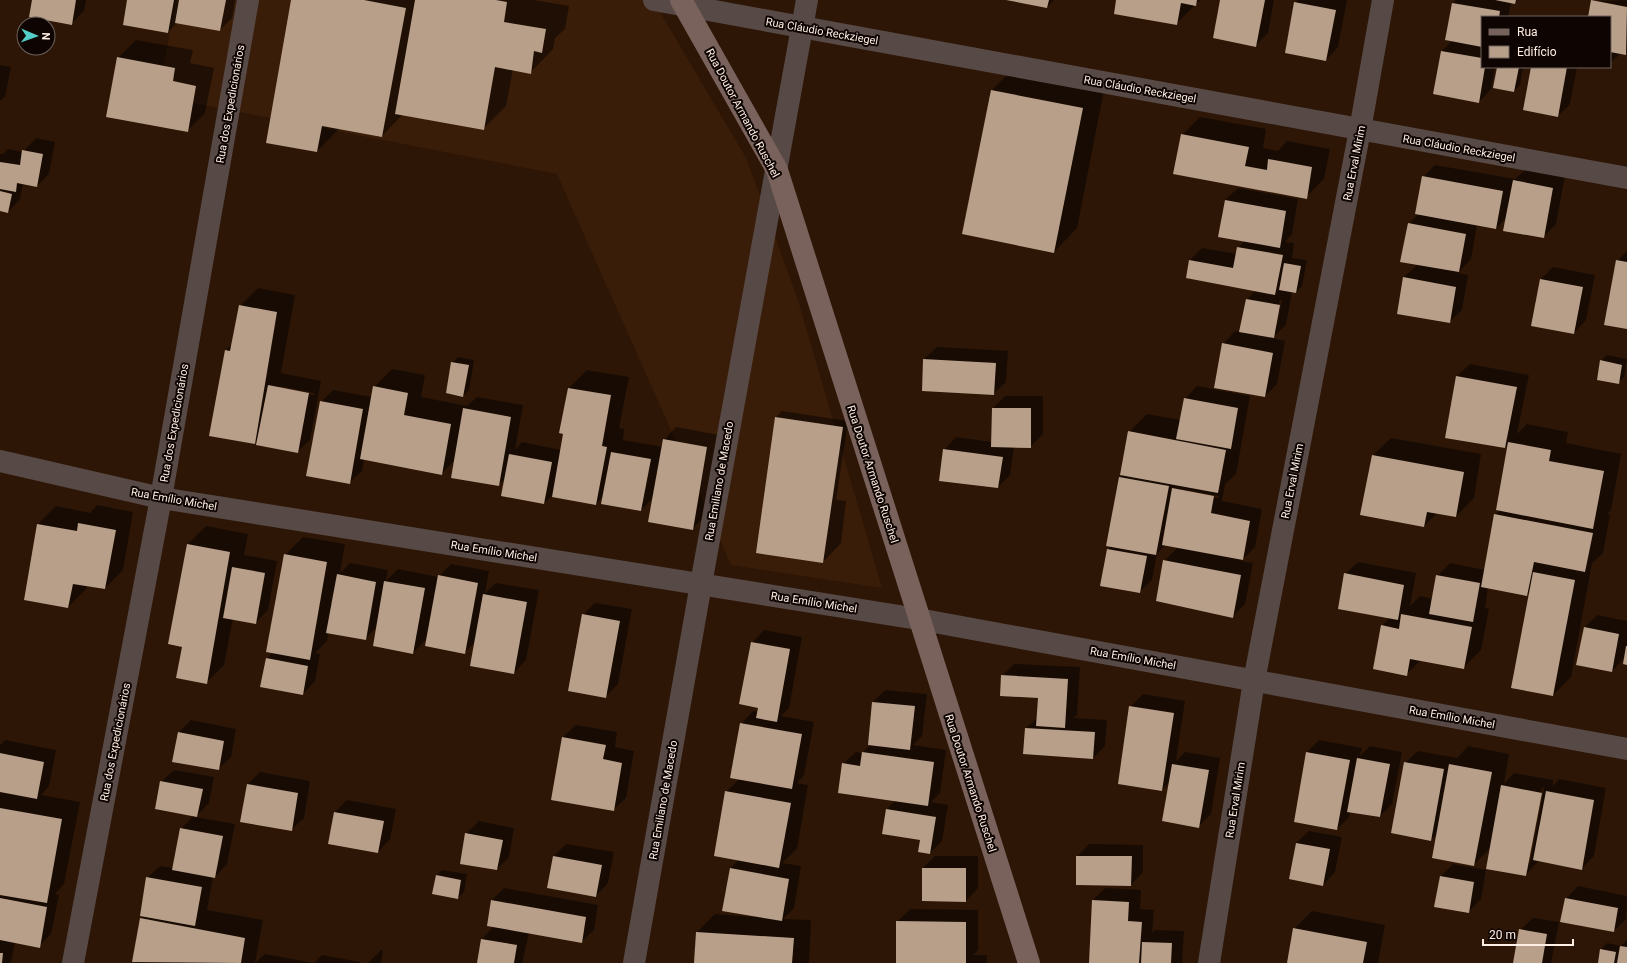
<svg xmlns="http://www.w3.org/2000/svg" width="1627" height="963" font-family="Roboto,sans-serif">
<rect width="100%" height="100%" fill="#2d1606"/>
<polygon fill="#3a1d08" points="176,0 653,0 746,158 797,297 882,588 731,565 557,174 158,96"/>
<g fill="#0007" fill-rule="evenodd">
<polygon points="33,0 86,0 84,11 71,24"/>
<polygon points="128,0 235,0 232,18 220,30 177,23 168,32"/>
<polygon points="292,0 534,0 569,6 565,29 555,38 553,49 530,73 513,69 506,106 483,129 403,114 382,136 340,128 317,151"/>
<polygon points="1008,0 1054,0 1047,7"/>
<polygon points="1117,0 1200,0 1176,24"/>
<polygon points="1221,0 1274,0 1268,33 1256,45"/>
<polygon points="1298,0 1347,0 1338,47 1326,60 1295,3"/>
<polygon points="1456,0 1518,0 1514,3 1511,3 1508,17 1482,17 1482,67 1495,67 1491,89 1479,102 1442,51 1452,41 1446,40 1453,3"/>
<polygon points="1627,0 1627,53 1620,54 1610,63 1610,17 1589,17 1592,1"/>
<polygon points="136,40 193,50 190,63 214,68 205,113 187,131 118,58"/>
<polygon points="0,65 11,67 5,97 0,101"/>
<polygon points="1015,67 1105,85 1077,228 1054,252 992,90"/>
<polygon points="1498,67 1523,67 1520,85 1514,91"/>
<polygon points="1532,67 1577,67 1570,104 1558,116"/>
<polygon points="1200,117 1266,129 1263,148 1278,151 1287,141 1330,149 1324,179 1306,197 1182,135"/>
<polygon points="36,138 55,142 49,174 37,186 23,183 20,199 8,212 0,210 0,154 3,154 8,149 23,152"/>
<polygon points="1435,165 1515,179 1526,169 1565,176 1556,224 1543,237 1507,217 1496,228 1477,225 1471,259 1458,273 1468,275 1462,310 1449,322 1398,313 1404,277 1418,264 1409,224 1418,214 1423,177"/>
<path d="M1238,188L1298,199L1292,234L1285,242L1294,243L1292,258L1307,260L1302,286L1296,292L1292,291L1286,325L1272,338L1285,341L1277,384L1265,396L1223,344L1235,331L1240,332L1246,300L1256,290L1187,277L1190,260L1202,248L1237,254L1238,248L1245,240L1225,200ZM1280,300H1282L1277,324H1275Z"/>
<polygon points="1627,251 1627,328 1617,261"/>
<polygon points="1553,267 1595,275 1586,320 1574,333 1541,279"/>
<path d="M258,288L295,295L281,373L321,381L310,440L297,452L258,439L254,443L226,350L233,344L240,306ZM279,386L314,393V395L279,388Z"/>
<polygon points="937,347 1008,351 1006,382 993,394 924,359"/>
<polygon points="1607,355 1627,359 1624,377 1618,383 1601,361"/>
<polygon points="458,357 474,360 469,390 463,396 452,363"/>
<polygon points="1470,364 1529,375 1517,434 1527,424 1568,432 1566,443 1621,454 1611,510 1607,514 1610,515 1603,553 1592,563 1571,677 1553,695 1530,591 1527,595 1488,588 1485,608 1489,609 1481,650 1463,668 1421,660 1407,674 1382,626 1390,617 1345,574 1358,562 1416,573 1410,606 1420,596 1433,599 1437,576 1450,563 1485,570 1495,515 1500,510 1509,443 1505,447 1457,376"/>
<polygon points="392,369 425,375 421,397 467,406 477,397 523,405 515,450 522,442 561,450 569,388 587,370 629,377 619,428 624,429 623,440 663,447 664,440 676,427 719,435 705,516 692,529 654,497 641,510 604,496 596,504 552,496 544,503 506,478 498,485 455,460 442,473 364,459 362,471 349,483 321,402 333,390 372,397 374,387"/>
<path d="M1197,386L1250,396L1236,474L1225,484L1222,501L1262,509L1255,547L1241,561L1253,563L1245,604L1233,616L1190,609L1191,606L1164,561L1178,547L1165,545L1157,554L1152,580L1139,592L1108,549L1111,546L1120,478L1123,474L1129,432L1147,414L1181,420L1185,399ZM1182,489L1219,496L1218,498L1182,491Z"/>
<polygon points="1005,396 1043,396 1043,434 1030,447 1014,446 1010,475 998,487 944,450 956,437 992,442 993,408"/>
<polygon points="782,411 848,421 836,500 846,501 841,543 823,562 776,417"/>
<polygon points="1391,438 1481,454 1474,498 1456,516 1437,513 1424,526 1372,456"/>
<polygon points="97,505 133,512 123,570 105,588 87,585 86,589 68,607 38,524 56,506 90,513"/>
<polygon points="206,526 248,534 244,555 277,561 268,610 256,622 233,618 224,665 206,683 183,646 188,544"/>
<polygon points="303,537 345,544 340,573 350,563 388,570 386,581 398,569 438,577 451,564 489,571 485,593 496,583 539,590 526,660 514,673 475,642 464,653 427,638 413,653 377,627 365,639 329,632 327,641 315,653 320,654 315,681 303,694 267,659 273,652 285,555"/>
<polygon points="595,603 632,609 618,684 605,697 583,615"/>
<polygon points="1597,615 1627,621 1627,664 1625,657 1612,671 1584,628"/>
<polygon points="764,630 802,637 789,708 781,716 814,722 804,775 797,783 808,785 797,849 782,863 801,866 794,908 783,919 811,920 809,963 695,963 697,932 715,914 755,917 731,868 739,859 726,792 740,778 741,724 753,711 759,712 752,643"/>
<polygon points="1014,664 1080,667 1077,715 1073,718 1107,720 1105,746 1093,758 1026,728 1038,717 1039,697 1002,676"/>
<polygon points="885,690 927,694 922,736 913,745 946,750 940,793 931,802 948,805 942,841 930,853 921,839 883,833 887,809 896,800 843,764 856,752 862,753 871,744 873,702"/>
<polygon points="1143,694 1185,701 1176,761 1185,752 1220,758 1211,814 1198,827 1170,781 1162,790 1130,707"/>
<polygon points="191,720 236,729 231,757 218,769 178,733"/>
<polygon points="576,725 617,732 615,747 634,751 626,798 613,810 563,737"/>
<polygon points="5,740 56,750 49,786 41,795 80,802 64,884 55,894 59,895 51,934 39,946 15,942 11,963 0,963 0,745"/>
<polygon points="1319,740 1362,748 1360,756 1370,746 1402,752 1392,804 1380,816 1350,811 1349,817 1337,829 1295,822 1307,752"/>
<path d="M1468,746L1509,754L1504,784L1514,773L1553,780V786L1559,779L1606,788L1594,856L1582,868L1539,860L1526,875L1490,848L1474,865L1438,833L1431,840L1405,763L1418,751L1457,758ZM1542,787L1544,788L1530,863H1528Z"/>
<polygon points="174,770 214,777 209,803 195,817 235,824 227,864 215,877 213,876 207,910 263,920 255,963 137,963 133,961 140,919 143,916 147,878 160,866 174,868 181,829 194,815 161,782"/>
<polygon points="260,772 310,781 304,818 291,830 241,821 248,784"/>
<polygon points="347,800 396,809 390,839 378,852 329,843 335,812"/>
<polygon points="479,821 514,828 509,857 497,869 466,834"/>
<polygon points="1309,831 1342,837 1335,872 1323,885 1296,843"/>
<polygon points="566,844 614,852 608,883 596,896 554,856"/>
<polygon points="1089,844 1143,845 1143,872 1131,885 1077,857"/>
<polygon points="935,856 978,856 978,888 966,901 923,868"/>
<polygon points="1453,864 1486,870 1481,899 1468,912 1441,876"/>
<polygon points="442,870 467,874 464,892 458,898 436,876"/>
<polygon points="1578,886 1627,896 1626,919 1614,931 1566,899"/>
<polygon points="504,888 598,905 594,930 581,942 529,933 522,963 478,963 482,939 494,926 488,925 492,900"/>
<polygon points="1105,888 1141,890 1140,909 1154,910 1152,933 1155,930 1184,931 1182,963 1090,963 1093,900"/>
<polygon points="910,909 978,910 978,950 973,955 987,955 987,963 899,963 897,922"/>
<polygon points="1312,911 1385,925 1378,963 1288,963 1294,929"/>
<polygon points="1533,918 1559,922 1551,963 1514,963 1520,930"/>
<polygon points="1627,940 1627,963 1599,963 1601,949 1607,943 1621,946"/>
<polygon points="381,950 383,950 381,963 368,963"/>
<polygon points="265,954 314,963 255,963"/>
<polygon points="322,955 360,962 360,963 314,963"/>
</g>
<g fill="#b89f89">
<polygon points="32,0 76,0 72,25 29,17"/>
<polygon points="127,0 174,0 168,33 123,25"/>
<polygon points="179,0 226,0 220,31 175,23"/>
<polygon points="291,0 364,0 406,8 382,137 322,126 317,152 266,143"/>
<polygon points="415,0 496,0 507,2 504,22 546,29 542,53 534,51 531,74 495,67 484,130 395,114"/>
<polygon points="1006,0 1049,0 1047,8"/>
<polygon points="1116,0 1197,0 1196,6 1181,3 1177,25 1114,14"/>
<polygon points="1220,0 1265,0 1256,47 1213,38"/>
<polygon points="1495,0 1516,0 1515,4"/>
<polygon points="1591,0 1627,7 1626,55 1610,52 1610,17 1588,17"/>
<polygon points="1294,2 1336,10 1326,61 1285,53"/>
<polygon points="1452,3 1500,11 1499,17 1482,17 1482,47 1445,40"/>
<polygon points="1441,51 1482,58 1482,67 1485,67 1479,103 1433,94"/>
<polygon points="117,57 175,68 173,81 196,86 188,132 106,117"/>
<polygon points="1497,67 1519,67 1514,92 1493,88"/>
<polygon points="1531,67 1567,67 1558,117 1523,110"/>
<polygon points="991,90 1083,108 1054,253 962,234"/>
<polygon points="1181,134 1249,147 1245,166 1267,170 1268,159 1312,167 1307,199 1173,174"/>
<polygon points="22,150 43,154 37,187 17,183 16,192 0,189 0,162 20,165"/>
<polygon points="1422,176 1503,191 1496,229 1415,214"/>
<polygon points="1513,180 1553,188 1544,238 1503,231"/>
<polygon points="0,191 12,194 8,213 0,211"/>
<polygon points="1225,200 1286,211 1280,248 1218,237"/>
<polygon points="1408,223 1466,234 1459,272 1400,262"/>
<polygon points="1237,247 1283,255 1275,295 1186,278 1189,260 1233,268"/>
<polygon points="1616,260 1627,262 1627,329 1604,325"/>
<polygon points="1284,263 1301,266 1296,293 1279,290"/>
<polygon points="1403,277 1456,287 1450,323 1397,314"/>
<polygon points="1540,279 1583,287 1574,334 1531,326"/>
<polygon points="1246,299 1280,305 1274,338 1239,332"/>
<polygon points="239,305 277,312 255,444 209,436 225,350 230,351"/>
<polygon points="1222,343 1273,353 1265,397 1214,388"/>
<polygon points="923,359 996,363 994,395 922,391"/>
<polygon points="1600,360 1622,365 1619,384 1597,380"/>
<polygon points="451,362 469,365 463,397 446,393"/>
<polygon points="1456,376 1517,387 1505,448 1445,438"/>
<polygon points="268,385 309,393 298,453 256,445"/>
<polygon points="373,386 408,393 404,415 451,424 442,475 360,459"/>
<polygon points="568,388 611,395 602,446 607,447 596,505 552,497 563,434 559,433"/>
<polygon points="1184,398 1238,408 1231,449 1176,439"/>
<polygon points="320,401 363,409 350,484 306,476"/>
<polygon points="463,408 511,417 499,486 451,478"/>
<polygon points="992,408 1031,408 1031,448 991,447"/>
<polygon points="775,417 843,427 823,563 756,553"/>
<polygon points="1128,431 1226,450 1218,493 1120,475"/>
<polygon points="663,439 707,447 693,530 648,522"/>
<polygon points="1508,442 1551,450 1549,461 1604,471 1593,529 1496,510"/>
<polygon points="943,449 1003,457 998,488 939,481"/>
<polygon points="611,452 651,459 641,511 601,504"/>
<polygon points="509,454 552,462 544,504 501,496"/>
<polygon points="1372,455 1464,472 1456,517 1427,512 1424,527 1360,515"/>
<polygon points="1119,477 1169,486 1156,555 1106,546"/>
<polygon points="1172,488 1214,496 1211,513 1250,521 1243,560 1162,545"/>
<polygon points="1494,514 1593,533 1585,572 1534,562 1527,596 1481,587"/>
<polygon points="78,523 116,530 105,589 73,584 68,608 24,600 37,524 77,531"/>
<polygon points="187,544 230,552 207,684 176,678 182,647 168,644"/>
<polygon points="1107,549 1147,556 1140,593 1100,586"/>
<polygon points="284,554 327,562 310,660 266,652"/>
<polygon points="1163,560 1241,575 1233,618 1156,601"/>
<polygon points="232,567 265,573 256,624 223,618"/>
<polygon points="1533,572 1575,580 1553,696 1511,688"/>
<polygon points="1344,573 1404,585 1398,620 1338,609"/>
<polygon points="337,574 376,582 366,640 326,633"/>
<polygon points="438,575 478,583 465,654 425,646"/>
<polygon points="1436,575 1480,583 1473,622 1429,614"/>
<polygon points="384,581 425,588 413,654 373,646"/>
<polygon points="483,594 527,602 514,674 470,666"/>
<polygon points="582,614 620,621 606,698 568,691"/>
<polygon points="1401,614 1472,627 1464,669 1410,659 1407,676 1373,669 1381,625 1399,629"/>
<polygon points="1584,627 1619,634 1612,672 1576,665"/>
<polygon points="751,642 790,649 777,722 756,718 758,708 739,704"/>
<polygon points="1626,646 1627,646 1627,665 1623,664"/>
<polygon points="266,658 308,666 303,695 260,687"/>
<polygon points="1001,675 1068,679 1065,728 1036,726 1038,698 1000,696"/>
<polygon points="872,702 915,706 910,750 868,745"/>
<polygon points="1129,706 1174,713 1162,791 1118,784"/>
<polygon points="740,723 802,734 792,789 730,778"/>
<polygon points="1025,728 1095,732 1093,759 1023,754"/>
<polygon points="178,732 224,741 219,770 172,762"/>
<polygon points="562,737 606,745 603,759 622,763 614,811 551,800"/>
<polygon points="862,752 934,762 928,806 838,793 842,763 860,766"/>
<polygon points="1306,752 1350,760 1337,830 1294,822"/>
<polygon points="0,753 44,762 37,799 0,792"/>
<polygon points="1357,758 1390,764 1380,817 1347,812"/>
<polygon points="1404,762 1444,769 1431,841 1391,833"/>
<polygon points="1172,764 1209,770 1199,828 1162,821"/>
<polygon points="1449,764 1492,772 1474,866 1432,858"/>
<polygon points="160,781 203,789 197,817 155,809"/>
<polygon points="247,784 298,793 292,831 240,822"/>
<polygon points="1501,785 1542,793 1526,876 1486,869"/>
<polygon points="725,791 791,803 779,868 714,856"/>
<polygon points="1546,791 1594,800 1582,870 1533,860"/>
<polygon points="0,808 62,819 47,903 0,895"/>
<polygon points="886,809 936,817 930,854 918,852 920,840 882,834"/>
<polygon points="334,812 384,821 378,853 328,844"/>
<polygon points="180,828 223,836 215,878 172,870"/>
<polygon points="465,833 503,840 497,870 460,864"/>
<polygon points="1296,843 1330,849 1323,886 1289,879"/>
<polygon points="553,856 602,865 596,897 547,888"/>
<polygon points="1076,856 1132,856 1131,886 1076,885"/>
<polygon points="730,868 789,879 782,921 722,911"/>
<polygon points="922,868 966,868 966,902 922,901"/>
<polygon points="436,875 461,880 458,899 432,894"/>
<polygon points="1440,876 1474,882 1469,913 1434,907"/>
<polygon points="146,877 202,887 195,926 140,916"/>
<polygon points="0,898 47,907 40,948 0,940"/>
<polygon points="1565,898 1618,908 1614,932 1560,922"/>
<polygon points="491,900 586,917 582,943 487,926"/>
<polygon points="1092,900 1129,902 1128,921 1142,922 1139,963 1089,963"/>
<polygon points="140,918 245,938 241,963 132,962"/>
<polygon points="896,921 966,922 966,963 896,963"/>
<polygon points="1293,928 1367,942 1363,963 1287,963"/>
<polygon points="1519,929 1547,934 1542,963 1513,963"/>
<polygon points="696,932 794,938 792,963 694,963"/>
<polygon points="481,939 517,945 514,963 477,963"/>
<polygon points="1142,942 1172,943 1171,963 1141,963"/>
<polygon points="1620,946 1627,947 1627,963 1617,963"/>
<polygon points="1600,949 1616,952 1614,963 1598,963"/>
<polygon points="0,953 3,953 2,963 0,963"/>
</g>
<g fill="none" stroke-linecap="round" stroke-linejoin="round">
<g stroke="#574946" stroke-width="22">
<polyline points="654,0 1627,178"/>
<polyline points="918,619 1627,749"/>
<polyline points="73,963 161,498 248,0"/>
<polyline points="634,963 701,584 807,0"/>
<polyline points="1209,963 1254,681 1360,130 1383,0"/>
</g>
<polyline stroke="#574946" stroke-width="22" points="0,461 161,498 918,619"/>
<polyline stroke="#79625c" stroke-width="22" points="681,0 777,170 1029,963"/>
</g>
<g text-anchor="middle" stroke-width="4" stroke-linejoin="round" paint-order="stroke">
<g font-size="11" fill="#ffeee4" stroke="#0e0502">
<text transform="translate(822 31) rotate(10)" y="4">Rua Cláudio Reckziegel</text>
<text transform="translate(1140 89) rotate(10)" y="4">Rua Cláudio Reckziegel</text>
<text transform="translate(230 104) rotate(-80)" y="4">Rua dos Expedicionários</text>
<text transform="translate(743 113) rotate(62)" y="4">Rua Doutor Armando Ruschel</text>
<text transform="translate(1459 148) rotate(10)" y="4">Rua Cláudio Reckziegel</text>
<text transform="translate(1354 163) rotate(-79)" y="4">Rua Erval Mirim</text>
<text transform="translate(174 423) rotate(-80)" y="4">Rua dos Expedicionários</text>
<text transform="translate(873 474) rotate(72)" y="4">Rua Doutor Armando Ruschel</text>
<text transform="translate(719 481) rotate(-80)" y="4">Rua Emiliano de Macedo</text>
<text transform="translate(1292 481) rotate(-79)" y="4">Rua Erval Mirim</text>
<text transform="translate(174 499) rotate(10)" y="4">Rua Emílio Michel</text>
<text transform="translate(494 551) rotate(9)" y="4">Rua Emílio Michel</text>
<text transform="translate(814 602) rotate(9)" y="4">Rua Emílio Michel</text>
<text transform="translate(1133 658) rotate(10)" y="4">Rua Emílio Michel</text>
<text transform="translate(1452 717) rotate(10)" y="4">Rua Emílio Michel</text>
<text transform="translate(115 742) rotate(-79)" y="4">Rua dos Expedicionários</text>
<text transform="translate(971 783) rotate(72)" y="4">Rua Doutor Armando Ruschel</text>
<text transform="translate(663 800) rotate(-80)" y="4">Rua Emiliano de Macedo</text>
<text transform="translate(1235 800) rotate(-81)" y="4">Rua Erval Mirim</text>
</g>
</g>
<rect x="1481" y="16" width="130" height="52" fill="#0e0502" stroke="#6e625c"/>
<rect x="1489" y="29" width="20" height="6" fill="#79625c" stroke="#6e625c"/>
<text x="1517" y="36" font-size="12" fill="#ffeee4">Rua</text>
<rect x="1489" y="46" width="20" height="12" fill="#b89f89" stroke="#6e625c"/>
<text x="1517" y="56" font-size="12" fill="#ffeee4">Edifício</text>
<g transform="translate(36 36) rotate(92)"><circle r="19" fill="#0e0502" stroke="#6e625c"/>
<path d="M0-3L7 15L0 10L-7 15Z" fill="#54cdc8"/>
<text y="-6" font-size="11" font-weight="bold" text-anchor="middle" fill="#ffeee4">N</text>
</g>
<path d="M1483 939v6h90v-6" fill="none" stroke="#ffeee4" stroke-width="2"/>
<text x="1489" y="939" font-size="12" fill="#ffeee4" stroke="#0e0502" stroke-width="3" paint-order="stroke">20 m</text>
</svg>
